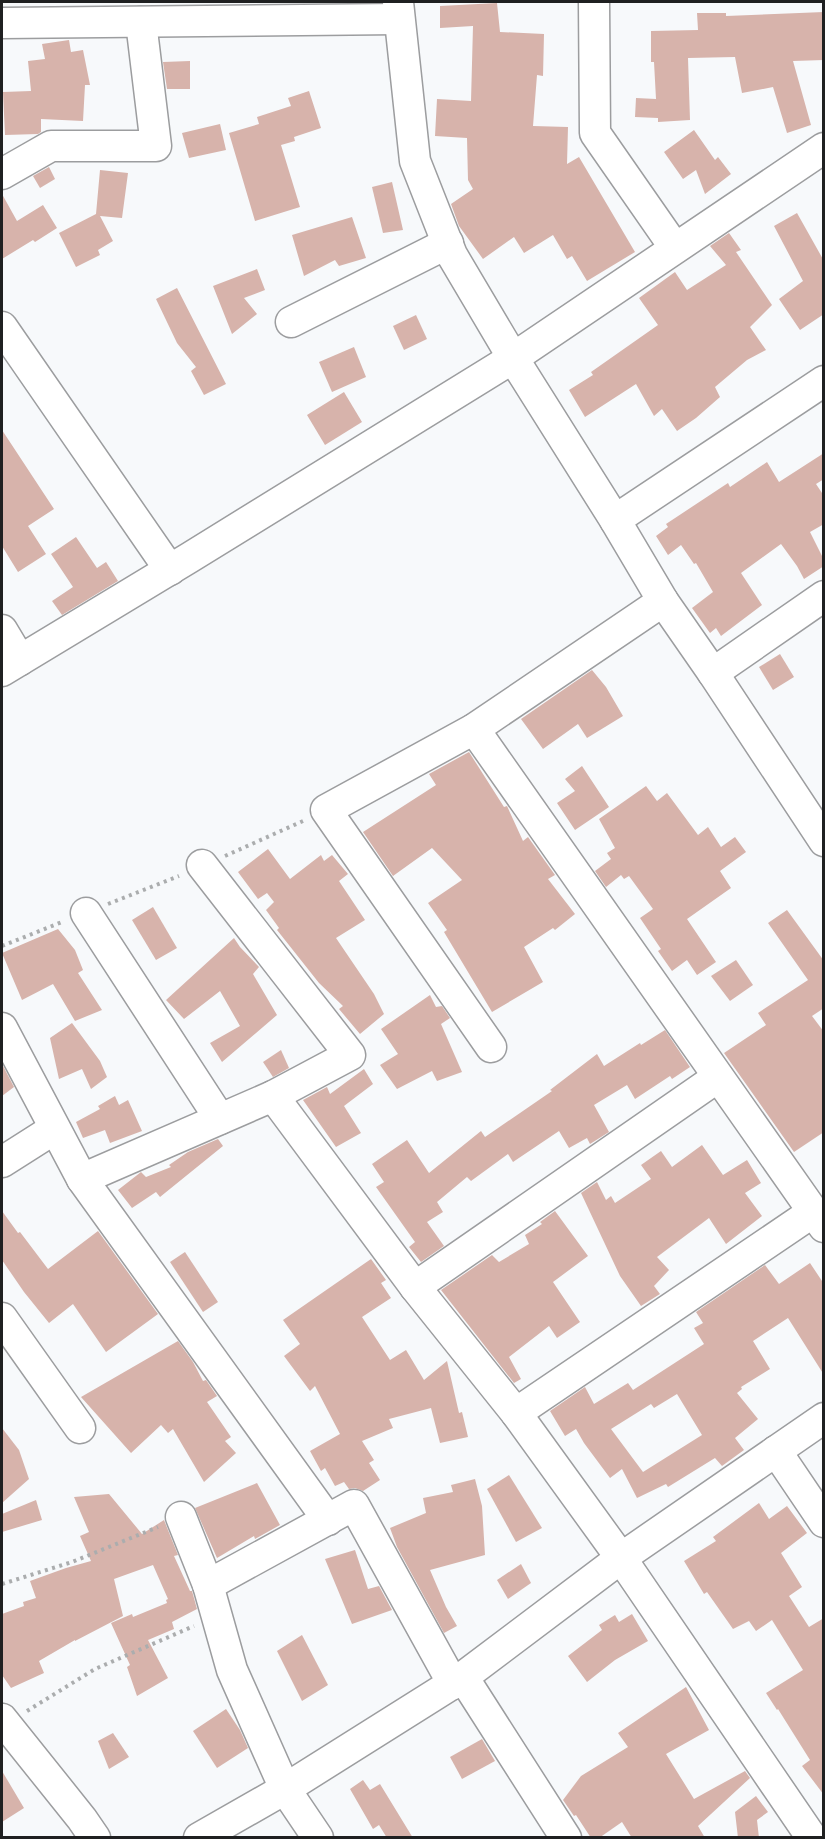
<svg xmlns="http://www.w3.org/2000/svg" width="825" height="1839" font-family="Karla,sans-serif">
<rect width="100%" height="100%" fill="#f7f9fb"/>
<g fill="#d7b3ab" fill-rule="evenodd">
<polygon points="497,3 500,32 544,34 543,76 537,75 533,126 568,127 567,164 579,157 635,252 587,281 572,256 567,259 553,235 524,253 514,237 483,259 459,226 451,204 473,189 468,180 467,138 435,136 437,99 471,101 473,26 440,28 440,6"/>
<polygon points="824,12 824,60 793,61 811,125 787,133 773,87 742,93 735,57 688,58 690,120 658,122 658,118 635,117 636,98 656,99 654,62 651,62 651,31 698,30 697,13 726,13 726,16"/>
<polygon points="69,40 71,52 83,50 90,85 85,85 83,121 41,119 41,132 38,134 5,135 3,92 31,91 28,61 45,59 42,44"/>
<polygon points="190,61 190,89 167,89 163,62"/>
<polygon points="309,91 321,128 294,137 295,141 281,145 300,207 255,221 229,133 259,124 257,117 291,106 288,98"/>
<polygon points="220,124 226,150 189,158 182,133"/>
<polygon points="694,130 715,160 718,157 731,174 705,194 696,170 683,179 664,152"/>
<polygon points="49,167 55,179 40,188 33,176"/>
<polygon points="100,170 128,173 122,218 100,216 113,241 98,250 100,255 76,267 59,233 96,214"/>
<polygon points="392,182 403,230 383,233 372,187"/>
<polygon points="2,194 17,221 43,205 57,228 35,242 33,240 2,259"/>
<polygon points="797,213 824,261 824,314 800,330 779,299 803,281 774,226"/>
<polygon points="352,217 366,258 339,266 335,260 304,276 292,235"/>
<polygon points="729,233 741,250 736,252 772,305 750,327 766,350 747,360 715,387 720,397 696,418 677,431 662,409 654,416 636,384 585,417 569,390 593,375 591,372 658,325 639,298 675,272 687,290 726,265 710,246"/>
<polygon points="257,269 265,290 244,298 257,314 232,334 213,286"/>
<polygon points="177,288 226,384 204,395 191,371 196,367 177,343 156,299"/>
<polygon points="416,315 427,339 404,350 393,326"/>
<polygon points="354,347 366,377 332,392 319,362"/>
<polygon points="344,392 362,422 325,445 307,415"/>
<polygon points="2,430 54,509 28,526 46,554 18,572 2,546"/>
<polygon points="824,453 824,479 816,484 824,496 824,524 810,532 824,560 824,566 804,579 797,566 781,544 741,573 762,605 721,636 716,628 710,633 692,608 713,592 696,563 694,564 681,545 668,555 656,536 668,527 666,524 728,483 730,487 767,462 779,482"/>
<polygon points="76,537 97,568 106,562 118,581 62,615 52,601 73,587 51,554"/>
<polygon points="780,654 794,677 773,690 759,667"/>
<polygon points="592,670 606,687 623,716 587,738 578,724 543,749 521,719"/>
<polygon points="469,752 504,807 507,806 523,841 528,837 555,875 548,879 575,914 555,930 553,928 524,947 543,982 492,1012 444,932 447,930 428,903 462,880 432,848 393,876 363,832 436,785 429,774"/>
<polygon points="582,766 609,807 575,830 557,803 575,791 565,779"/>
<polygon points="646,786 657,801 667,793 698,835 708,827 721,847 735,837 746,852 720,871 731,888 687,919 716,962 697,975 687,960 672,971 658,951 661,949 640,918 653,909 629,876 624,879 621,875 606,887 595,871 611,859 607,853 615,848 599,819"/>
<polygon points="268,849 290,879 321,855 324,861 332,855 348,874 339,881 365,920 336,938 374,994 384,1014 360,1034 339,1009 343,1006 319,983 277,930 279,928 266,910 274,902 267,893 258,899 238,872"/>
<polygon points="153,907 177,948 156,960 132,920"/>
<polygon points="787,910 824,961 824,1008 812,1016 824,1032 824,1132 794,1152 724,1053 766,1025 758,1013 808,980 768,923"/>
<polygon points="58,929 75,950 83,970 78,973 102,1010 75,1021 53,984 22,1000 2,953"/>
<polygon points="234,938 240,947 259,967 253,974 277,1015 222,1062 210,1043 240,1026 220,991 184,1019 166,1000"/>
<polygon points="736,960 753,985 730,1001 711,976"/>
<polygon points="430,995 436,1007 442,1006 450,1018 441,1024 462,1072 437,1081 432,1071 397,1089 380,1065 398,1054 381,1029"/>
<polygon points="72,1023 100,1061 107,1077 91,1089 82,1069 59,1079 50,1038"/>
<polygon points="665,1030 690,1067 672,1079 670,1076 635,1099 627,1085 594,1105 609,1132 590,1144 587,1138 569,1148 559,1131 513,1162 508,1154 471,1181 467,1177 437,1202 443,1212 427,1222 444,1246 421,1262 409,1247 415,1242 376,1187 384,1182 372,1164 407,1140 429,1173 481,1131 485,1137 552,1091 550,1090 597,1054 604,1066 640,1043 641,1045"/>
<polygon points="281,1050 289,1068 273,1077 263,1062"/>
<polygon points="2,1064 14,1087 2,1096"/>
<polygon points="364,1069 373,1084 344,1106 361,1133 336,1147 303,1100 327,1087 330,1094"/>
<polygon points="115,1096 119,1105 128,1100 142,1131 110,1143 105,1130 83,1138 76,1122 100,1109 98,1106"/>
<polygon points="218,1139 223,1146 160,1197 156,1192 132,1208 118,1190 141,1172 146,1177 171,1167 169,1165 188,1152"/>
<polygon points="702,1145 723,1175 747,1160 761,1183 745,1193 762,1216 726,1244 709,1218 657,1257 669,1270 654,1286 660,1294 641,1306 620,1276 581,1193 597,1182 606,1200 611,1196 615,1203 651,1179 641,1165 661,1151 672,1167"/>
<polygon points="2,1211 18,1233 20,1232 48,1269 98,1231 158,1314 106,1352 73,1304 49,1323 24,1292 2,1260"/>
<polygon points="555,1211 588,1256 553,1282 580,1322 557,1338 549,1326 509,1357 521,1379 514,1383 441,1290 492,1255 499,1262 529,1244 525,1235 542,1224 540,1222"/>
<polygon points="185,1252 218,1302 203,1312 170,1262"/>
<polygon points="371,1259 386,1280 381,1283 391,1298 362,1317 390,1360 406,1350 424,1380 447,1361 459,1413 462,1412 468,1437 440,1443 431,1408 389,1419 393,1428 362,1441 374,1460 369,1463 380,1480 363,1491 355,1488 349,1489 344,1482 335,1486 325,1468 321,1471 310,1451 340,1434 315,1386 310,1391 284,1356 300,1344 283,1320"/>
<path d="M810,1263L824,1284V1375L788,1318L753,1341L770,1369L741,1387L742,1389L737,1393L758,1419L735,1438L744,1450L722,1466L715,1458L668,1487L666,1484L637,1498L622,1469L610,1478L584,1443L576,1429L565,1436L550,1411L585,1387L594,1404L628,1383L633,1390L704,1344L694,1328L703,1323L696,1312L765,1265L779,1284ZM677,1394L702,1435L643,1472L611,1429L651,1404L654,1408Z"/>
<polygon points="178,1341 193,1362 203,1381 206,1380 217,1396 207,1402 231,1437 225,1441 236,1453 204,1482 173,1429 168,1433 161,1425 131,1453 81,1397"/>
<polygon points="2,1428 19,1450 29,1479 2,1503"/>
<polygon points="509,1475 542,1528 516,1542 487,1489"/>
<polygon points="475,1479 482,1506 485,1555 430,1570 446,1607 457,1626 444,1633 397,1547 390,1528 426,1513 423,1498 453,1492 451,1485"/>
<polygon points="257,1483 280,1525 255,1539 254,1536 217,1558 195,1508"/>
<polygon points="109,1494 142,1534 164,1520 178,1555 174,1556 190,1591 192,1591 197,1609 172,1622 174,1629 148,1640 168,1678 137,1696 127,1667 130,1665 111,1623 132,1614 133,1617 167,1603 166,1600 168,1599 153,1565 114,1579 123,1616 75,1641 75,1640 39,1661 44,1673 11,1688 2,1675 2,1614 24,1606 23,1602 36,1598 30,1581 66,1568 91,1561 80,1536 89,1532 74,1497"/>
<polygon points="36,1500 42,1520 2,1532 2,1514"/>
<polygon points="759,1503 769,1519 787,1506 807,1533 781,1553 802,1587 789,1596 809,1627 824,1618 824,1795 802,1766 810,1760 778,1709 777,1710 766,1693 803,1670 772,1620 756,1631 749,1621 733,1629 707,1592 704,1594 684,1561 716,1541 713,1537"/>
<polygon points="355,1550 368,1589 379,1586 392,1610 352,1624 325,1559"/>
<polygon points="521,1564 531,1583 508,1599 497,1580"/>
<polygon points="632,1614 648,1641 615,1660 587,1682 568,1656 602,1630 599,1625 615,1615 619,1622"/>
<polygon points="302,1635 328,1685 302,1701 277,1651"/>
<polygon points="686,1687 709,1730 666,1754 694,1799 745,1771 750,1778 698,1826 705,1838 632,1838 622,1822 599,1838 591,1838 576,1815 574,1816 563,1800 581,1776 628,1747 618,1733"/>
<polygon points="226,1709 240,1730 248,1748 217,1768 193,1731"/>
<polygon points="113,1733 129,1757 109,1769 98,1741"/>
<polygon points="482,1739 495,1761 462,1779 450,1757"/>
<polygon points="2,1771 24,1808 2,1822"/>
<polygon points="363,1780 370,1790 380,1784 413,1838 387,1838 379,1825 373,1829 350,1789"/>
<polygon points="756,1796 768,1812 757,1820 759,1838 738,1838 735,1812"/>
</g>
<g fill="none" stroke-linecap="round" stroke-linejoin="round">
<defs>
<g id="minor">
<polyline points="398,2 415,161 452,255 513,358 615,520 663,601 713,673 824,841"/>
<polyline points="594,2 595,133 675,248"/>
<polyline points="2,23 399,19"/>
<polyline points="2,174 51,146 156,146 141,22"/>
<polyline points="291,322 448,243"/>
<polyline points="2,327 170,570"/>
<polyline points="615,520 824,381"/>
<polyline points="2,630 20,660"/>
<polyline points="2,671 189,558 513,358 824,148"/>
<polyline points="713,673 824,596"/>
<polyline points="474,729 824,1227"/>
<polyline points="86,913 220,1119"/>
<polyline points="2,1028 82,1179 328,1520"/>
<polyline points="491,1047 326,810 474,729 663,601"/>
<polyline points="273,1096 415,1287 516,1413 621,1558 812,1838"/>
<polyline points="2,1162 54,1129"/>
<polyline points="82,1179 273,1096 350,1055 202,865"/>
<polyline points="415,1287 718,1077"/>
<polyline points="2,1318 80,1428"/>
<polyline points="516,1413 813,1212"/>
<polyline points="776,1451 824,1522"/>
<polyline points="181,1517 208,1585 232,1670 285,1789 318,1838"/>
<polyline points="208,1585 354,1505 453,1684"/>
<polyline points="463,1677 566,1838"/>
<polyline points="2,1719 82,1819 95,1838"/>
<polyline points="199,1838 285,1789 463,1677 621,1558 824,1418"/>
</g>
</defs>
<use href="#minor" stroke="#9c9d9f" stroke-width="33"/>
<g stroke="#abadae" stroke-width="4" stroke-dasharray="3 4.5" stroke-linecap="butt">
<polyline points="225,856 303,821"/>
<polyline points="108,904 179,876"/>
<polyline points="2,946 62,922"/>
<polyline points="2,1584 72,1562 158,1527"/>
<polyline points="27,1711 95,1669 194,1626"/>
</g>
<use href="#minor" stroke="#fff" stroke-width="30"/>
</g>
<rect width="825" height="1839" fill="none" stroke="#1f2021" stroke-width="6"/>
</svg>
